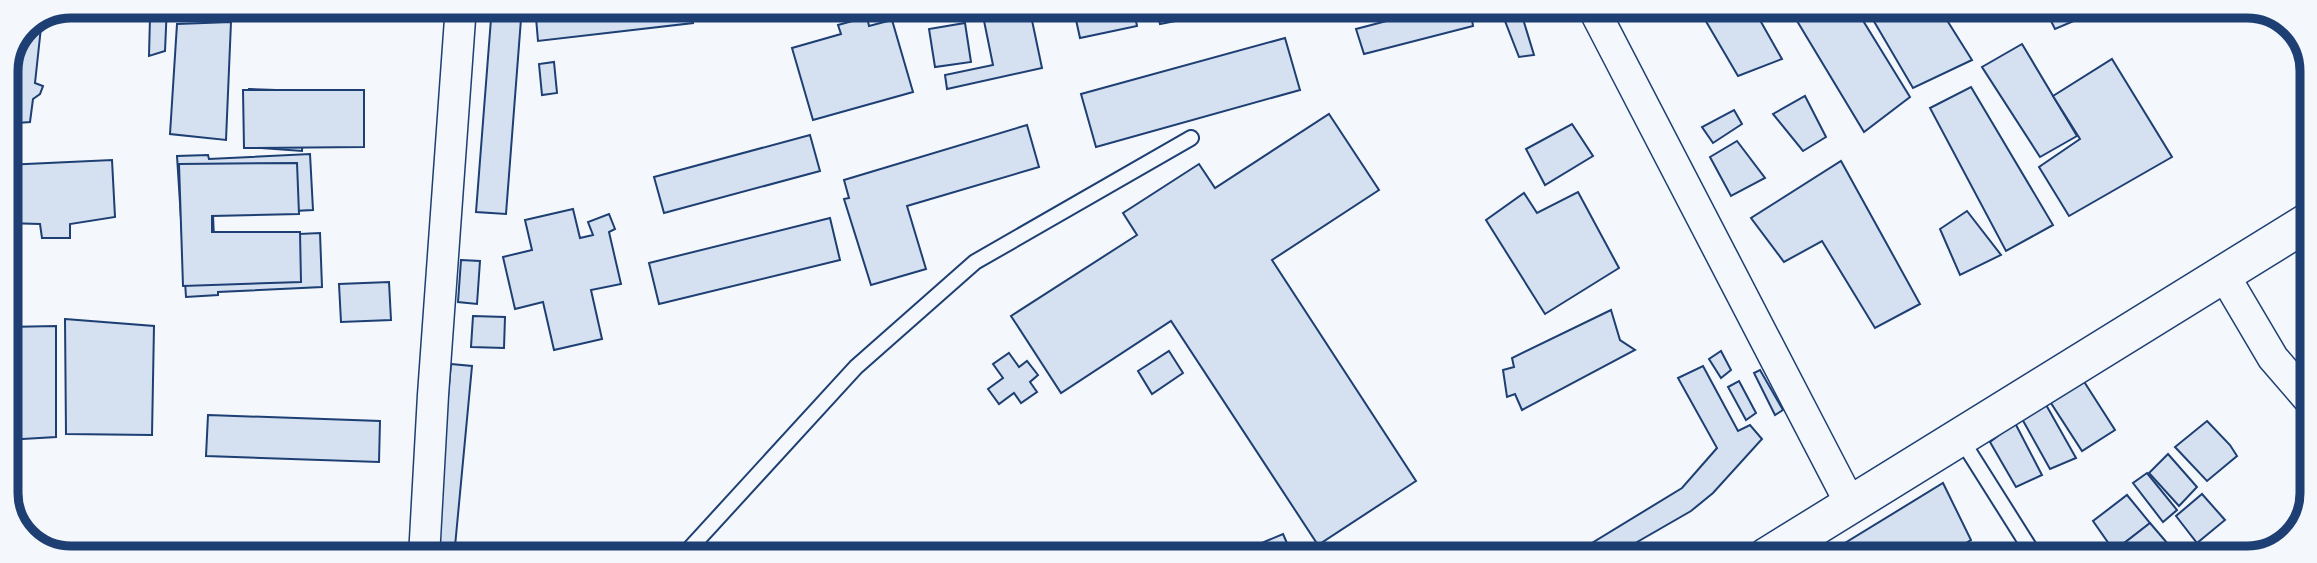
<svg xmlns="http://www.w3.org/2000/svg" width="2317" height="563" font-family="Overpass,sans-serif">
<rect width="100%" height="100%" fill="#f4f7fb"/>
<g fill="#d5e0f0" stroke="#1d3f73" stroke-width="2">
<polygon points="136,5 167,5 165,51 149,56 150,17 137,11"/>
<polygon points="492,6 522,6 506,214 476,212"/>
<polygon points="535,6 691,6 693,23 538,41"/>
<polygon points="981,6 1029,6 1042,68 947,89 945,75 993,65"/>
<polygon points="1073,6 1133,6 1137,26 1080,38"/>
<polygon points="1156,6 1199,6 1201,16 1160,24"/>
<polygon points="1444,6 1470,6 1473,26 1364,54 1356,29"/>
<polygon points="1697,6 1752,6 1782,59 1738,76"/>
<polygon points="1788,6 1854,6 1910,97 1864,132"/>
<polygon points="1865,6 1938,6 1972,60 1913,88"/>
<polygon points="1961,6 1991,6 1971,18"/>
<polygon points="2093,6 2095,12 2055,29 2044,7"/>
<polygon points="58,10 58,19 42,18 35,83 43,86 40,94 33,99 30,122 5,124 8,63 25,24"/>
<polygon points="867,17 869,26 892,20 913,92 813,120 792,48 841,34 838,25"/>
<polygon points="1523,19 1534,55 1519,57 1505,21"/>
<polygon points="231,22 226,140 170,134 177,24"/>
<polygon points="965,23 971,62 935,67 929,29"/>
<polygon points="1285,38 1300,90 1096,147 1081,94"/>
<polygon points="2022,44 2077,136 2040,157 1982,67"/>
<polygon points="2112,59 2172,157 2069,216 2039,167 2080,139 2053,96"/>
<polygon points="554,62 557,93 542,95 539,64"/>
<polygon points="1971,87 2053,225 2006,251 1930,108"/>
<polygon points="249,89 305,91 302,151 246,147"/>
<polygon points="243,90 364,90 364,147 244,148"/>
<polygon points="1805,96 1826,137 1803,151 1773,114"/>
<polygon points="1734,110 1742,124 1713,143 1702,127"/>
<polygon points="1329,114 1379,190 1272,260 1416,481 1318,545 1171,321 1061,393 1011,316 1137,235 1123,213 1199,164 1215,188"/>
<polygon points="1572,124 1593,156 1545,185 1526,149"/>
<polygon points="1027,125 1039,167 907,206 926,269 871,285 844,199 849,198 844,180"/>
<polygon points="810,135 820,171 664,213 654,177"/>
<polygon points="1737,141 1765,178 1731,196 1710,157"/>
<polygon points="310,154 313,210 213,215 214,238 320,233 322,287 218,292 218,295 186,297 177,156 208,155 209,159"/>
<polygon points="112,160 115,217 70,224 70,238 42,238 40,224 5,223 5,165"/>
<polygon points="1841,161 1920,304 1875,328 1822,241 1784,262 1751,218"/>
<polygon points="297,163 299,214 212,216 212,232 300,232 301,282 183,286 179,164"/>
<polygon points="1578,192 1619,268 1545,314 1486,220 1524,193 1537,213"/>
<polygon points="573,209 580,238 593,235 588,222 609,214 615,229 609,232 621,284 591,290 602,339 554,350 543,302 515,309 503,257 532,250 525,220"/>
<polygon points="1967,211 2001,255 1960,275 1940,229"/>
<polygon points="830,218 840,260 659,304 649,263"/>
<polygon points="461,260 480,261 477,304 458,302"/>
<polygon points="389,282 391,320 341,322 339,284"/>
<polygon points="1611,310 1620,340 1635,350 1522,410 1515,394 1507,397 1503,370 1514,367 1512,358"/>
<polygon points="473,316 505,317 504,348 471,347"/>
<polygon points="65,319 154,326 152,435 66,434"/>
<polygon points="56,326 56,437 6,440 6,327"/>
<polygon points="1169,351 1183,373 1152,394 1138,371"/>
<polygon points="1721,351 1731,370 1721,378 1709,359"/>
<polygon points="1009,353 1019,367 1027,361 1038,375 1030,382 1037,392 1021,403 1014,393 999,404 988,389 1003,378 993,364"/>
<polygon points="451,364 472,366 454,557 433,557"/>
<polygon points="1703,366 1738,431 1750,425 1762,439 1713,493 1691,511 1611,557 1569,557 1682,488 1717,448 1678,378"/>
<polygon points="1760,370 1783,410 1775,415 1754,373"/>
<polygon points="2083,380 2115,430 2082,451 2049,400"/>
<polygon points="1739,381 1756,413 1746,420 1728,387"/>
<polygon points="2045,403 2076,458 2050,469 2021,417"/>
<polygon points="208,415 380,421 379,462 206,456"/>
<polygon points="2207,421 2230,445 2237,456 2207,481 2175,447"/>
<polygon points="2015,423 2042,475 2016,487 1990,442"/>
<polygon points="2168,454 2197,487 2179,506 2149,473"/>
<polygon points="2147,473 2177,510 2163,522 2133,483"/>
<polygon points="1943,483 1971,540 1940,558 1822,557"/>
<polygon points="2202,494 2225,520 2197,543 2176,516"/>
<polygon points="2127,495 2150,523 2114,551 2093,521"/>
<polygon points="2150,523 2180,558 2120,558 2114,551"/>
<polygon points="1283,534 1293,557 1229,557"/>
</g>
<g fill="none" stroke-linecap="round" stroke-linejoin="round">
<defs>
<g id="service">
<polyline points="1961,439 2036,558"/>
<polyline points="682,557 856,367 975,262 1191,138"/>
</g>
<g id="minor">
<polyline points="1592,6 1851,505"/>
<polyline points="2224,275 2273,358 2311,402"/>
<polyline points="424,557 433,395 461,5"/>
</g>
<polyline id="tertiary" points="1766,557 2311,220"/>
</defs>
<use href="#service" stroke="#1d3f73" stroke-width="18"/>
<use href="#minor" stroke="#1d3f73" stroke-width="33"/>
<use href="#tertiary" stroke="#1d3f73" stroke-width="40"/>
<use href="#service" stroke="#f4f7fb" stroke-width="14"/>
<use href="#minor" stroke="#f4f7fb" stroke-width="30"/>
<use href="#tertiary" stroke="#f4f7fb" stroke-width="37"/>
</g>
<path d="M0 0H2317V563H0ZM71 18H2247A53 53 0 0 1 2300 71V493A53 53 0 0 1 2247 546H71A53 53 0 0 1 18 493V71A53 53 0 0 1 71 18Z" fill="#f4f7fb" fill-rule="evenodd"/>
<path fill="none" stroke="#1d3f73" stroke-width="9" d="M71 18H2247A53 53 0 0 1 2300 71V493A53 53 0 0 1 2247 546H71A53 53 0 0 1 18 493V71A53 53 0 0 1 71 18Z"/>
</svg>
